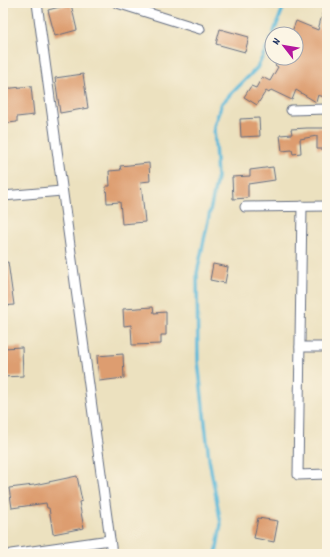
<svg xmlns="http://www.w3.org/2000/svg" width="330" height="557" font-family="Dekko,sans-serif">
<rect width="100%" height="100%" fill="#fcf5e5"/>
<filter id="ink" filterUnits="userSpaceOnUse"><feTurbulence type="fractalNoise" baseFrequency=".025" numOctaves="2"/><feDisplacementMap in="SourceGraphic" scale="8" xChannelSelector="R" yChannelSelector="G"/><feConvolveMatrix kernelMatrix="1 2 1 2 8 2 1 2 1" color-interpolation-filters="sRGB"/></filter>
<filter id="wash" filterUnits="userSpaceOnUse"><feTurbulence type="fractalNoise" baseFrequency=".012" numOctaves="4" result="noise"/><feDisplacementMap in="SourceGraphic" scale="16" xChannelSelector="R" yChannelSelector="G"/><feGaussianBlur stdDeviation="0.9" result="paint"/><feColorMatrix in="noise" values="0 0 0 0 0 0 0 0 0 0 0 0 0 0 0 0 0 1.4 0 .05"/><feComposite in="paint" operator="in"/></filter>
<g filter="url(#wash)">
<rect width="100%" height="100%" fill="#ece1bf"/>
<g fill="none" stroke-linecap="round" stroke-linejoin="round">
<g stroke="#5ab8d9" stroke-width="3.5">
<polyline points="273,34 285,3"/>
<polyline points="216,554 221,524 209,459 198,361 197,273 217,178 214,126 222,103 257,68 272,37"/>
</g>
</g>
<g id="blocks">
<g fill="#dd9d70">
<polygon points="71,4 77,30 55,36 48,10"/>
<polygon points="324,7 327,7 327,98 318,95 316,102 296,90 292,100 271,90 269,93 266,91 257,105 244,97 251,86 256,88 262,77 270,81 278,67 275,65 280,58 296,58 296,34 291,34 296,21 318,30"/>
<polygon points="220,29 249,37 245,52 216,44"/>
<polygon points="83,74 88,108 60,113 55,78"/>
<polygon points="31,86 34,115 17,117 17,122 8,123 7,118 3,119 3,89"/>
<polygon points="259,118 260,136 241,137 240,119"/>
<polygon points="307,128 327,128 327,149 317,149 317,136 300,139 301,153 293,154 292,150 282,151 280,135 292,134 291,129"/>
<polygon points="149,163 150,181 141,182 145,222 122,224 120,202 107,203 106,186 110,186 109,171 121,170 120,166"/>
<polygon points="273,167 275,180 248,184 248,198 233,199 232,177 250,176 250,170"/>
<polygon points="8,262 14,305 3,306 3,263"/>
<polygon points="213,264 228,267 225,283 210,280"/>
<polygon points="153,307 154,313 166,312 166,335 161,335 161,344 132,345 131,325 124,326 123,309"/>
<polygon points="22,347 23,376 3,377 3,348"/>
<polygon points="123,354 124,378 99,381 97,356"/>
<polygon points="77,476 82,501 79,502 84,528 53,534 49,508 47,508 46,503 12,508 9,488 34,485"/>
<polygon points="258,518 278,521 274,542 254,538"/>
</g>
</g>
</g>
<g filter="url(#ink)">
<use href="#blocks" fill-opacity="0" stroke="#646d80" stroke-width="1"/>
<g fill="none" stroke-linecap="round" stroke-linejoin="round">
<defs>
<g id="minor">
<polyline points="37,3 112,554"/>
<polyline points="117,3 200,29"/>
<polyline points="291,110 327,109"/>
<polyline points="3,196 62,191"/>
<polyline points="302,206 298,475 327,474"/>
<polyline points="245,207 327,206"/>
<polyline points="300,347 327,347"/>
<polyline points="11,554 110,540"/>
</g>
</defs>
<use href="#minor" stroke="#646d80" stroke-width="11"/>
<use href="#minor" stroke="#fff" stroke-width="9"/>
</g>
</g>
<rect width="330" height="557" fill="none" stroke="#fcf5e5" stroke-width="16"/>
<g transform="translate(284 46) rotate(301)"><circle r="19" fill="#fcf5e5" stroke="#a2a6af"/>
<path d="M0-3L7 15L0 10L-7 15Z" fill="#b5179e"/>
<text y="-6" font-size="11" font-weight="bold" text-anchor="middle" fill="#1b2f5e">N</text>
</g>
</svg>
